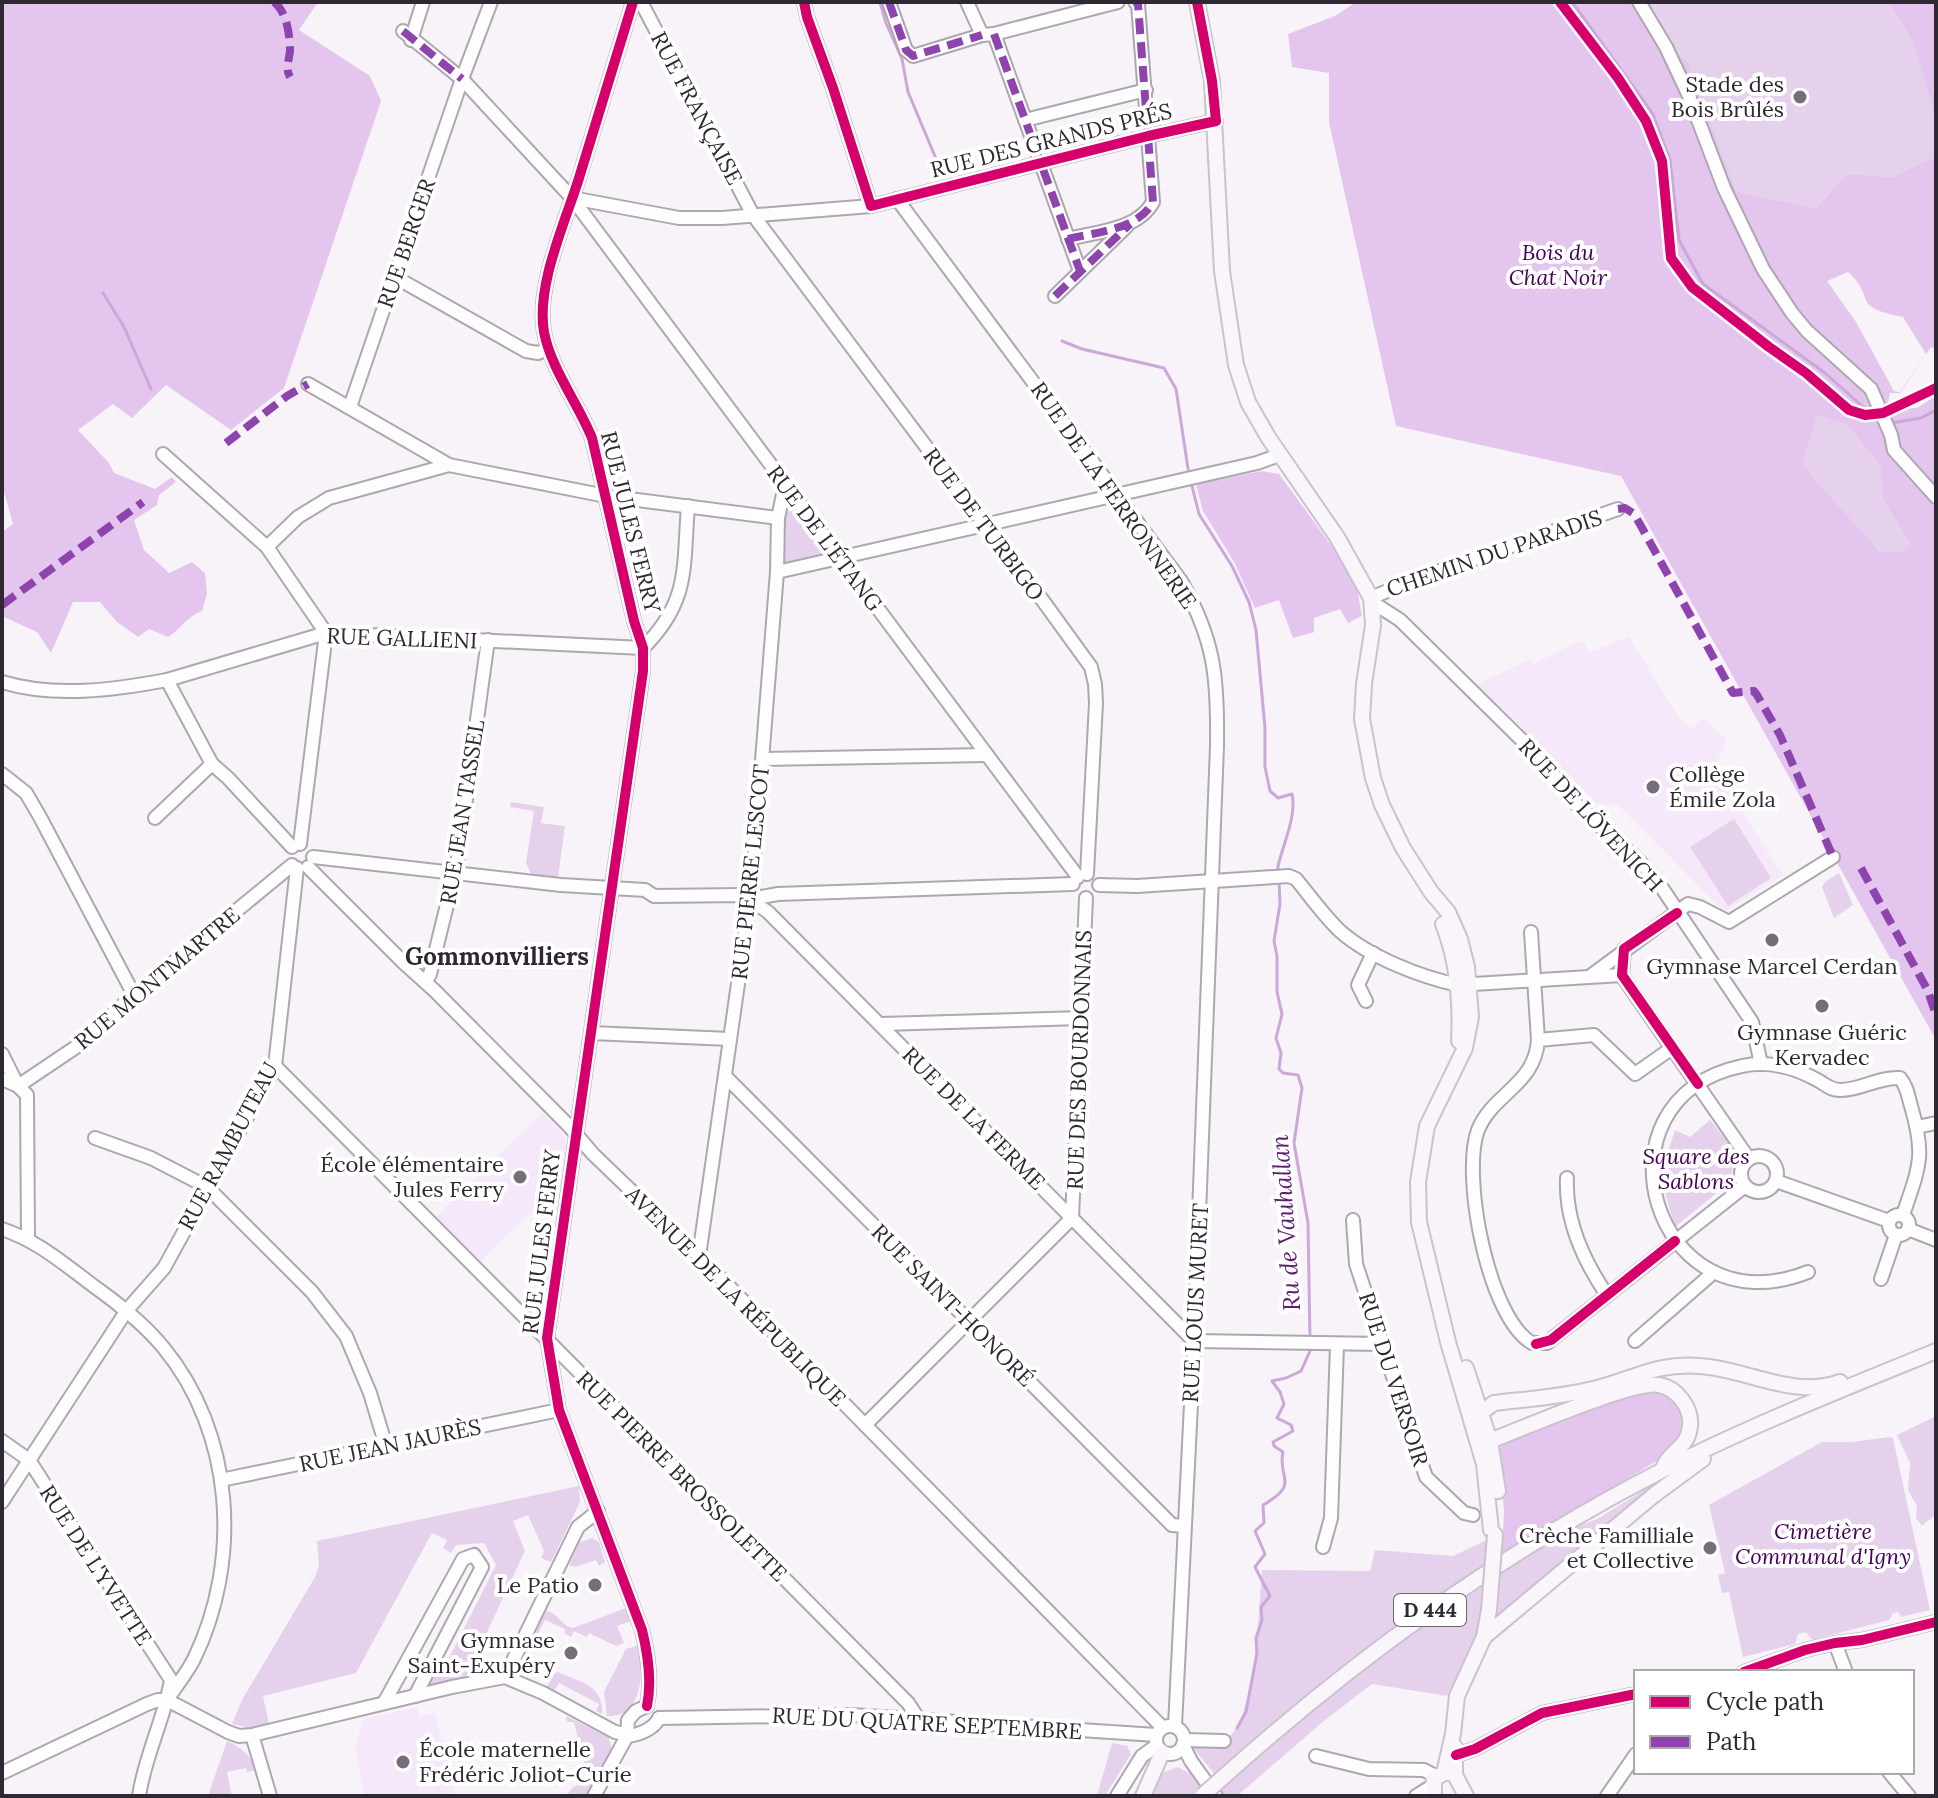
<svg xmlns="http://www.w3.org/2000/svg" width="1938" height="1798" font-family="Lora,serif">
<rect width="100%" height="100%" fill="#f8f3f9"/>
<g fill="#f6e8fb">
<polygon points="1629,637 1678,716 1691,729 1703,718 1727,740 1714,769 1783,875 1724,912 1618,805 1597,804 1510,716 1476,685 1530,659 1533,664 1582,640 1590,652"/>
<polygon points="542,1113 561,1131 568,1145 557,1219 528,1215 479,1263 435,1218"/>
<polygon points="417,1707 419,1716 435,1713 456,1796 364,1796 355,1745 364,1719"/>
</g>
<g fill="#e5d1ec">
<polygon points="1643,2 1889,2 1913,43 1935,113 1936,156 1892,177 1847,174 1816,208 1742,193 1735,189 1668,44"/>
<path d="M1817,415L1847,425L1880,465L1883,500L1912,545L1903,552L1879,551C1855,520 1826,496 1803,464Z"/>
<polygon points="794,510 800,513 829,554 788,564 784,562 786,516 788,511"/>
<polygon points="511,802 544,807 541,823 565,826 558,877 531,874 526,863 534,811 510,807"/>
<polygon points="1734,819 1771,878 1728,906 1690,847"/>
<polygon points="1839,873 1853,905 1834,918 1822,887 1826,881"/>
<polygon points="1710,1120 1736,1152 1730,1182 1675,1227 1660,1176 1675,1130 1690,1137"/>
<polygon points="1936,1416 1936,1514 1922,1526 1916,1518 1917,1506 1908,1490 1910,1463 1897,1435"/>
<polygon points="1889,1437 1893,1438 1930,1610 1901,1617 1898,1612 1893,1613 1889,1620 1812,1640 1806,1632 1798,1634 1795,1644 1743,1657 1729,1592 1722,1593 1718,1575 1725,1573 1709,1505 1822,1442 1852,1442"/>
<polygon points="1669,1475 1669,1478 1496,1621 1501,1569 1568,1530 1597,1519"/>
<polygon points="579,1486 580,1502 551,1562 541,1558 544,1551 528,1515 513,1521 525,1551 466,1677 424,1686 434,1668 446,1664 496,1565 484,1543 456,1545 451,1553 443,1548 447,1540 432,1533 356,1673 263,1696 269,1724 251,1728 232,1724 242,1700 315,1577 319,1565 317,1541"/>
<polygon points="592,1538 599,1542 605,1562 599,1566 596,1560 575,1567 569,1565 580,1542"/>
<path d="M1489,1539L1487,1564C1392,1629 1298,1694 1217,1777L1193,1748L1194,1745C1203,1743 1217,1744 1225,1740C1256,1724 1259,1605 1262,1570L1370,1571L1375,1550L1453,1556Z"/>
<path d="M1487,1581C1481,1631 1470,1652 1447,1696L1372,1684L1325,1720L1237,1796H1213L1367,1665Z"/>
<path d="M626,1608L631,1621L617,1626L624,1643L616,1646L589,1633L587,1637L574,1631L571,1637L564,1633L565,1629L545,1620L528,1654L526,1653L546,1611C558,1612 560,1625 573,1628Z"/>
<path d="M639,1645C644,1669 643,1719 607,1716L604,1692L626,1649Z"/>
<path d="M558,1672C580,1682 604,1685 602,1714L596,1711L599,1704L559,1683L555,1690L547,1687L554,1674Z"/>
<path d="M566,1716L608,1737C619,1755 597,1780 588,1796H566L572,1788L588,1780L574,1722H567Z"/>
<path d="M227,1741C241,1748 251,1754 256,1770L247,1772L246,1768L227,1772L232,1796H208Z"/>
<polygon points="1112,1743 1127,1746 1131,1754 1105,1796 1097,1796"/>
<polygon points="1178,1767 1191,1774 1202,1790 1196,1796 1150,1796 1164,1772"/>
</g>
<g fill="#e4c5ee" fill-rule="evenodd">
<path d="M2,2H318L299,30L370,76L381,101L284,388L231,430L166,385L132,418L113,404L78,430L109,463L114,473L155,489L172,477L176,482L159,495L157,505L134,520L144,550L169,573L192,562L205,573L207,594L202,611C188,615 181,629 168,637L149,629L138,637L117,622L100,602H73L51,653L37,632L4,617L2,610V532L13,524L2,484Z"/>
<path d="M1356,2H1643L1650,15L1659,23L1668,44L1688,63L1735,189L1742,193L1816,208L1847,174L1892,177L1936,156V349L1931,347L1900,393H1890L1887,407L1917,408L1936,396V1040L1621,476L1396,426L1329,122V73L1292,67L1288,34L1335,16ZM1848,272C1878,300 1849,306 1903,317L1926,354L1900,392L1894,391L1856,322L1827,281ZM1817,415L1847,425L1880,465L1883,500L1911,544L1903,552L1879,551C1855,520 1826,496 1803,464Z"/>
<polygon points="1889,2 1936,2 1936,117 1913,43"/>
<polygon points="1262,471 1279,474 1344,563 1357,589 1362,616 1348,623 1340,609 1314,618 1314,632 1293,638 1279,600 1255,608 1234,562 1203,511 1196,484"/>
<path d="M1636,1390H1665C1691,1420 1691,1423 1667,1455L1502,1553L1504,1511L1499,1450L1504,1442Z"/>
</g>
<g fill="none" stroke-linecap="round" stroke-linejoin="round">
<g stroke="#cca7d9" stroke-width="3">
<polyline points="880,2 886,23 902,59 908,92 942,173"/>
<polyline points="1572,2 1653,114 1670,160 1679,240 1703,284 1825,373 1879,421"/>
<polyline points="103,293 124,327 151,389"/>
<polyline points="1062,341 1082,349 1164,368 1176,389 1189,475"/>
<polyline points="1891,423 1921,418 1936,410"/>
<path d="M1192,486L1199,514L1232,566L1249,602L1256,630L1265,728V767L1270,791L1278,798L1292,794C1297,816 1283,844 1278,866V874"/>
<polyline points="1279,882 1280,904 1274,941 1277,956 1277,992 1282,1014 1276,1038 1281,1053 1279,1069 1283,1073 1298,1075 1302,1088 1294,1143 1308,1223 1310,1338"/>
<path d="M1237,1728L1246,1712L1257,1653L1256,1638L1262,1620L1261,1607L1270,1596L1255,1567L1265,1554L1255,1531L1264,1523L1263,1505C1301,1483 1277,1479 1283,1452L1274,1446L1273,1442L1293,1431L1291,1425L1277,1418L1284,1404L1280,1392L1272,1381L1286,1378L1301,1371L1310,1351"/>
</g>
<defs>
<g id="minor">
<path d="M633,2C615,61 597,119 579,178C565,223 536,285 544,332C551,369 578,403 592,438L634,621L643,648V671L547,1338L559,1410L642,1630C648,1654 652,1681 647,1706"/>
<polyline points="641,2 753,215 975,512 993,532 1091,667 1095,684 1096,703 1087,874"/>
<polyline points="804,2 807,17 833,88 871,206"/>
<polyline points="889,2 906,50 913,56 982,35 994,34 1118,2"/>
<polyline points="967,2 982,35"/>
<polyline points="1639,2 1666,47 1689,96 1724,188 1763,269 1792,313 1807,331 1871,389 1891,435 1894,450 1936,497"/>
<polyline points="403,31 462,79 572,198 679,218 722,218 871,206 1148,136 1216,121"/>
<polyline points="994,34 1080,271"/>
<polyline points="411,40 423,2"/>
<polyline points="1025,120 1146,90"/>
<polyline points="572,198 1078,877"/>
<path d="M897,199L1181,581C1215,640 1218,679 1217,746L1194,1344L1175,1726"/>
<path d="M1068,239C1096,232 1138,230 1153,202L1138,4L1135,2"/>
<polyline points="395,277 526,351 538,353 548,349"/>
<polyline points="1055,296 1127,226"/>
<polyline points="308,384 449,465"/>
<polyline points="350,407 462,79 491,2"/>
<polyline points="163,454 267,547 326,633 300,844"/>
<polyline points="267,547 298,517 329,498 449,465 606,496 778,518"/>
<polyline points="777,572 1257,463 1279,455"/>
<polyline points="1371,598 1408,582 1618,509"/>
<polyline points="1372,602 1400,620 1538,756 1575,803 1639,861 1658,882 1752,1022 1761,1064"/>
<path d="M643,648C690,601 683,568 688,506"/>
<polyline points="167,680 212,764 228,778 292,847"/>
<path d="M2,682C54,698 114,690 167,680L326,633L643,648"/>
<polyline points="763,759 987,755"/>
<polyline points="2,774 26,793 40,817 134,995"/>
<polyline points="155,818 212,764"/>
<polyline points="313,857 561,885 645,890 654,896 743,895 768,912 1194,1341 1382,1344"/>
<polyline points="308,867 404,963 435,991 569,1126 593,1154 699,1256 1162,1727"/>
<path d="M1099,885L1137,886L1289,876L1296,879C1310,896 1324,916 1340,931C1369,957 1421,977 1458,985L1589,977L1688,904L1700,907L1729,922L1833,857"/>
<polyline points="750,899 778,894 1073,884"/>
<path d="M1531,932L1538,1040C1535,1085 1493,1093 1478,1130C1461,1175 1488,1318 1532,1343H1547L1745,1186"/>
<polyline points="1624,949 1622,975 1625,980 1749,1159"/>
<polyline points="1589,977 1622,975"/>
<polyline points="426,982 430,974 457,864 488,640"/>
<polyline points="1366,1001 1358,985 1373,953"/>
<polyline points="882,1024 1081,1018"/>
<polyline points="591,1033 730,1039"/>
<polyline points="1538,1040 1594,1035 1635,1074 1672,1048"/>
<polyline points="2,1054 18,1086 27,1095 28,1237"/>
<polyline points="275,1066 908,1703 918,1718"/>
<polyline points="725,1076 1172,1525 1184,1526"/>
<polyline points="2,1079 18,1086 76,1047 134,995 292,865"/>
<polyline points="1917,1127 1936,1123"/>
<polyline points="95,1138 151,1158 207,1187 312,1292 346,1336 370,1393 386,1446"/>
<circle cx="1759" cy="1174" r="18"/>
<path d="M1567,1178C1565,1221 1583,1260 1607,1295"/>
<polyline points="1776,1181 1889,1221"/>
<circle cx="1899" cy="1225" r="10"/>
<polyline points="1353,1220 1356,1264 1426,1477 1464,1513 1473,1515"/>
<path d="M2,1229C38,1241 64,1264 95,1287C120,1305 143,1323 163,1347C234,1433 242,1560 194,1659C187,1673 176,1686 167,1700"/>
<polyline points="1908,1229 1936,1240"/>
<polyline points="699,1256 752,886 777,572 778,518 785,485"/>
<path d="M1808,1272C1653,1333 1585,1099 1742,1066C1768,1060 1796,1068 1819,1081C1826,1085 1831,1090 1840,1090C1861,1090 1878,1077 1900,1078C1907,1086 1908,1096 1911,1106C1926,1157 1919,1167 1903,1215"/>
<polyline points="1881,1279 1896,1235"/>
<polyline points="1635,1341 1714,1272"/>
<polyline points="865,1425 1072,1218 1086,898"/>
<path d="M2,1441L29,1460L171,1680C164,1720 145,1755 139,1796"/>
<polyline points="221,1480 559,1410"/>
<polyline points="2,1502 127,1310 164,1268 275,1066 297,868"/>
<polyline points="1323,1547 1331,1518 1337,1345"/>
<polyline points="1835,1643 1846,1672"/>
<polyline points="1744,1672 1805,1650 1835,1643 1862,1640 1936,1622"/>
<polyline points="505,1677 578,1527 598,1511"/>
<polyline points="167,1700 228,1732 239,1736 252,1735 452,1687 505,1677 543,1693 615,1732 626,1734"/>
<polyline points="384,1703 463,1559 474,1555 482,1567 415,1696"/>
<polyline points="659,1718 851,1715 1156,1735"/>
<circle cx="1170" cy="1740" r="14"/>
<polyline points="252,1735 270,1796"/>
<path d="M627,1736C639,1735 654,1729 659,1718"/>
<polyline points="1184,1740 1224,1741"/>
<polyline points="1183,1745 1191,1761 1216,1796"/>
<polyline points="1456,1755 1475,1749 1542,1713 1636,1694"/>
<polyline points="1316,1756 1369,1769 1424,1770 1437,1777"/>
<polyline points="1889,1772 1909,1796"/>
<polyline points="2,1773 147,1704 158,1700 167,1700"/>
<polyline points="594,1796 627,1736 628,1720 636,1711 647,1706"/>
<polyline points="1117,1796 1142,1756 1156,1746"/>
<polyline points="1416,1796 1432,1786"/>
<polyline points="1607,1796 1636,1754"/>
</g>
<g id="major">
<polyline points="1197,2 1212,81 1222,271 1236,365 1248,402 1268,437 1337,537 1371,598 1373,625 1364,684 1362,719 1373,778 1382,805 1403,848 1431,892 1448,912 1460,939 1467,967 1471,1017 1465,1048 1427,1126 1418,1182 1419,1222 1448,1342 1484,1464 1491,1530 1495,1535"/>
<path d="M1443,924C1458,962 1461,1001 1459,1041"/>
<polyline points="1466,1368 1490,1441 1498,1491"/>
<path d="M1474,1429L1482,1412L1494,1403C1527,1399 1561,1397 1593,1389C1632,1380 1656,1362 1700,1366C1747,1369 1793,1399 1840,1382"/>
<path d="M1490,1441C1521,1429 1634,1380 1659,1385C1677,1388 1692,1408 1690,1426C1688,1448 1671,1450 1664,1466"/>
<polyline points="1484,1637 1654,1495 1703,1459"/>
<polyline points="1455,1747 1455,1775 1466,1796"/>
<polyline points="1444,1773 1453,1734 1457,1696 1484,1637 1489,1610"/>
<path d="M1220,1780C1357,1657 1495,1557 1659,1472C1749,1426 1843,1389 1936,1351"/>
<polyline points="1143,1796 1162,1753"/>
<polyline points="1434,1796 1434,1779 1444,1773 1451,1773"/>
</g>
</defs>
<use href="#minor" stroke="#ada7af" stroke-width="16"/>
<use href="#major" stroke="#cac2cc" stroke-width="18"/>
<use href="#minor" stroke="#fefdfe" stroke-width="12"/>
<use href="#major" stroke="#f9f5fa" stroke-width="14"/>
<defs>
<g id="major-bridge">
<polyline points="1489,1610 1495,1535"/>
<polyline points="1203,1795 1220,1780"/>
</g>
</defs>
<use href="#major-bridge" stroke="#cac2cc" stroke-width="18" stroke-linecap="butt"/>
<use href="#major-bridge" stroke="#f9f5fa" stroke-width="14"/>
<g stroke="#8e44ad" stroke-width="8" stroke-dasharray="16 8" stroke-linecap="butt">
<path d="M274,2C287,12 290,36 290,51C289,61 285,68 290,77"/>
<polyline points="889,2 906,50 913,56 982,35"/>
<polyline points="403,31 462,79"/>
<polyline points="994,34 1080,271"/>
<path d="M1068,239C1096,232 1138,230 1153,202L1138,4L1135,2"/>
<polyline points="1055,296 1130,224"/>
<polyline points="226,443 287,396 308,384"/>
<polyline points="1618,509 1625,508 1634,514 1641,526 1733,693 1754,691 1757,695 1780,735 1833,857"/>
<polyline points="2,605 143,502"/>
<polyline points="1861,868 1928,991 1936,1015"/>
</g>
<defs>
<g id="cycleway">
<path d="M633,2C615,61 597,119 579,178C565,223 536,285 544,332C551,369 578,403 592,438L634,621L643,648V671L547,1338L559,1410L642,1630C648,1654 652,1681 647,1706"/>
<polyline points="804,2 807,17 833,88 871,206 1148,136 1216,121 1212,81 1197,2"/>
<polyline points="1560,2 1618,78 1646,121 1662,161 1671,258 1692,287 1769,347 1806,373 1849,410 1865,415 1883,413 1936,388"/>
<polyline points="1677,913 1624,949 1622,975 1698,1084"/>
<polyline points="1536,1344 1551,1340 1675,1241"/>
<polyline points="1744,1672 1805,1650 1835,1643 1862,1640 1936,1622"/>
<polyline points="1456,1755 1475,1749 1542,1713 1636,1694"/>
</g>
</defs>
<use href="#cycleway" stroke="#fff" stroke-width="15"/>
<use href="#cycleway" stroke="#d6006c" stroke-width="10"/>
</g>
<g fill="#756e78" stroke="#fff" stroke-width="3">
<circle cx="1800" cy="97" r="8"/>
<circle cx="1653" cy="787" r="8"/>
<circle cx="1772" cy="940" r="8"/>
<circle cx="1822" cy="1006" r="8"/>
<circle cx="520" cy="1177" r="8"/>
<circle cx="1710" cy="1548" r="8"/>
<circle cx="595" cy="1585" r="8"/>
<circle cx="571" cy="1653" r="8"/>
<circle cx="403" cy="1762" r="8"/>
</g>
<g text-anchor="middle" stroke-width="8" stroke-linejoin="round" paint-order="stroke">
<rect fill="#fff" stroke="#6d6870" stroke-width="2" x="1394" y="1594" width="72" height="32" rx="6"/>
<g font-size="20" font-weight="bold" fill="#2f2732">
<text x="1430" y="1617">D 444</text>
</g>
<g font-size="22" fill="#2f2732" stroke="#fff" text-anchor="end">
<text x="1784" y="92">Stade des<tspan x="1784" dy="25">Bois Brûlés</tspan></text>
<text x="1669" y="782" text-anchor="start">Collège<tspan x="1669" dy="25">Émile Zola</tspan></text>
<text x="1772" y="974" text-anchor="middle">Gymnase Marcel Cerdan</text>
<text x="1822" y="1040" text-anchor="middle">Gymnase Guéric<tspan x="1822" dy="25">Kervadec</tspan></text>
<text x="504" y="1172">École élémentaire<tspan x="504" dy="25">Jules Ferry</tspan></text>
<text x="1694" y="1543">Crèche Familliale<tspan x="1694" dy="25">et Collective</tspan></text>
<text x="579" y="1593">Le Patio</text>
<text x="555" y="1648">Gymnase<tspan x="555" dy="25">Saint-Exupéry</tspan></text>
<text x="419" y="1757" text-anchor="start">École maternelle<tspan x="419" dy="25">Frédéric Joliot-Curie</tspan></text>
</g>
<g font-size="22" fill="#2f2732" stroke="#fff">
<text transform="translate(697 108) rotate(62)" y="8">RUE FRANÇAISE</text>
<text transform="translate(1051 140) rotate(-14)" y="8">RUE DES GRANDS PRÉS</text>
<text transform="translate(406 243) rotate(-71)" y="8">RUE BERGER</text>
<text transform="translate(1114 495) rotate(55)" y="8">RUE DE LA FERRONNERIE</text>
<text transform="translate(631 522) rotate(76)" y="8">RUE JULES FERRY</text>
<text transform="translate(984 524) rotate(53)" y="8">RUE DE TURBIGO</text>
<text transform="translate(825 538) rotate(53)" y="8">RUE DE L'ÉTANG</text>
<text transform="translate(1494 553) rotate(-19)" y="8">CHEMIN DU PARADIS</text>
<text transform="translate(402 638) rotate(2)" y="8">RUE GALLIENI</text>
<text transform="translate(462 812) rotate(-81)" y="8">RUE JEAN TASSEL</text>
<text transform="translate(1591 815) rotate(47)" y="8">RUE DE LÖVENICH</text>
<text transform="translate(750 872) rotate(-84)" y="8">RUE PIERRE LESCOT</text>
<text transform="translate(157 978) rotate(-40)" y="8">RUE MONTMARTRE</text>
<text transform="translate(1079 1060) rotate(-88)" y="8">RUE DES BOURDONNAIS</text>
<text transform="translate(974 1118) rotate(45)" y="8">RUE DE LA FERME</text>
<text transform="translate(228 1146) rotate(-62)" y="8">RUE RAMBUTEAU</text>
<text transform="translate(541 1242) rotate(-83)" y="8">RUE JULES FERRY</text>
<text transform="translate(736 1296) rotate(45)" y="8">AVENUE DE LA RÉPUBLIQUE</text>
<text transform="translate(1195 1303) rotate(-87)" y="8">RUE LOUIS MURET</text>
<text transform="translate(953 1305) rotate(45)" y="8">RUE SAINT-HONORÉ</text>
<text transform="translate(1394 1379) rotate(72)" y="8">RUE DU VERSOIR</text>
<text transform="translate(390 1445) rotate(-12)" y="8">RUE JEAN JAURÈS</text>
<text transform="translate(682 1476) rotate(45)" y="8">RUE PIERRE BROSSOLETTE</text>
<text transform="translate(96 1565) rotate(57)" y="8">RUE DE L'YVETTE</text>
<text transform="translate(927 1723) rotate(3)" y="8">RUE DU QUATRE SEPTEMBRE</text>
</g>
<g font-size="22" font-style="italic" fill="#460057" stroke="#fff">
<text x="1558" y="260">Bois du<tspan x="1558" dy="25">Chat Noir</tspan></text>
<text x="1696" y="1164">Square des<tspan x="1696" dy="25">Sablons</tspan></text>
<text x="1823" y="1539">Cimetière<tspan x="1823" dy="25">Communal d'Igny</tspan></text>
</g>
<g font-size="24" font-weight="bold" fill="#2f2732" stroke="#fff">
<text x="497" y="965">Gommonvilliers</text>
</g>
<g font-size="24" font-style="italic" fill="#5d1e70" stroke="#fff">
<text transform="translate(1286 1223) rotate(-94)" y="8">Ru de Vauhallan</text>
</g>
</g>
<rect width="1938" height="1798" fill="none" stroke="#2f2732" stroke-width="8"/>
<rect x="1634" y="1670" width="280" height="104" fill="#ffffff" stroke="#aca9ad" stroke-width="2"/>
<rect x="1650" y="1696" width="40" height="12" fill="#d6006c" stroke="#aca9ad" stroke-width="2"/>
<text x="1706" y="1710" font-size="24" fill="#2f2732">Cycle path</text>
<rect x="1650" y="1736" width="40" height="12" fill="#8e44ad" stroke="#aca9ad" stroke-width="2"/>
<text x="1706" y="1750" font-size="24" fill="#2f2732">Path</text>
</svg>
